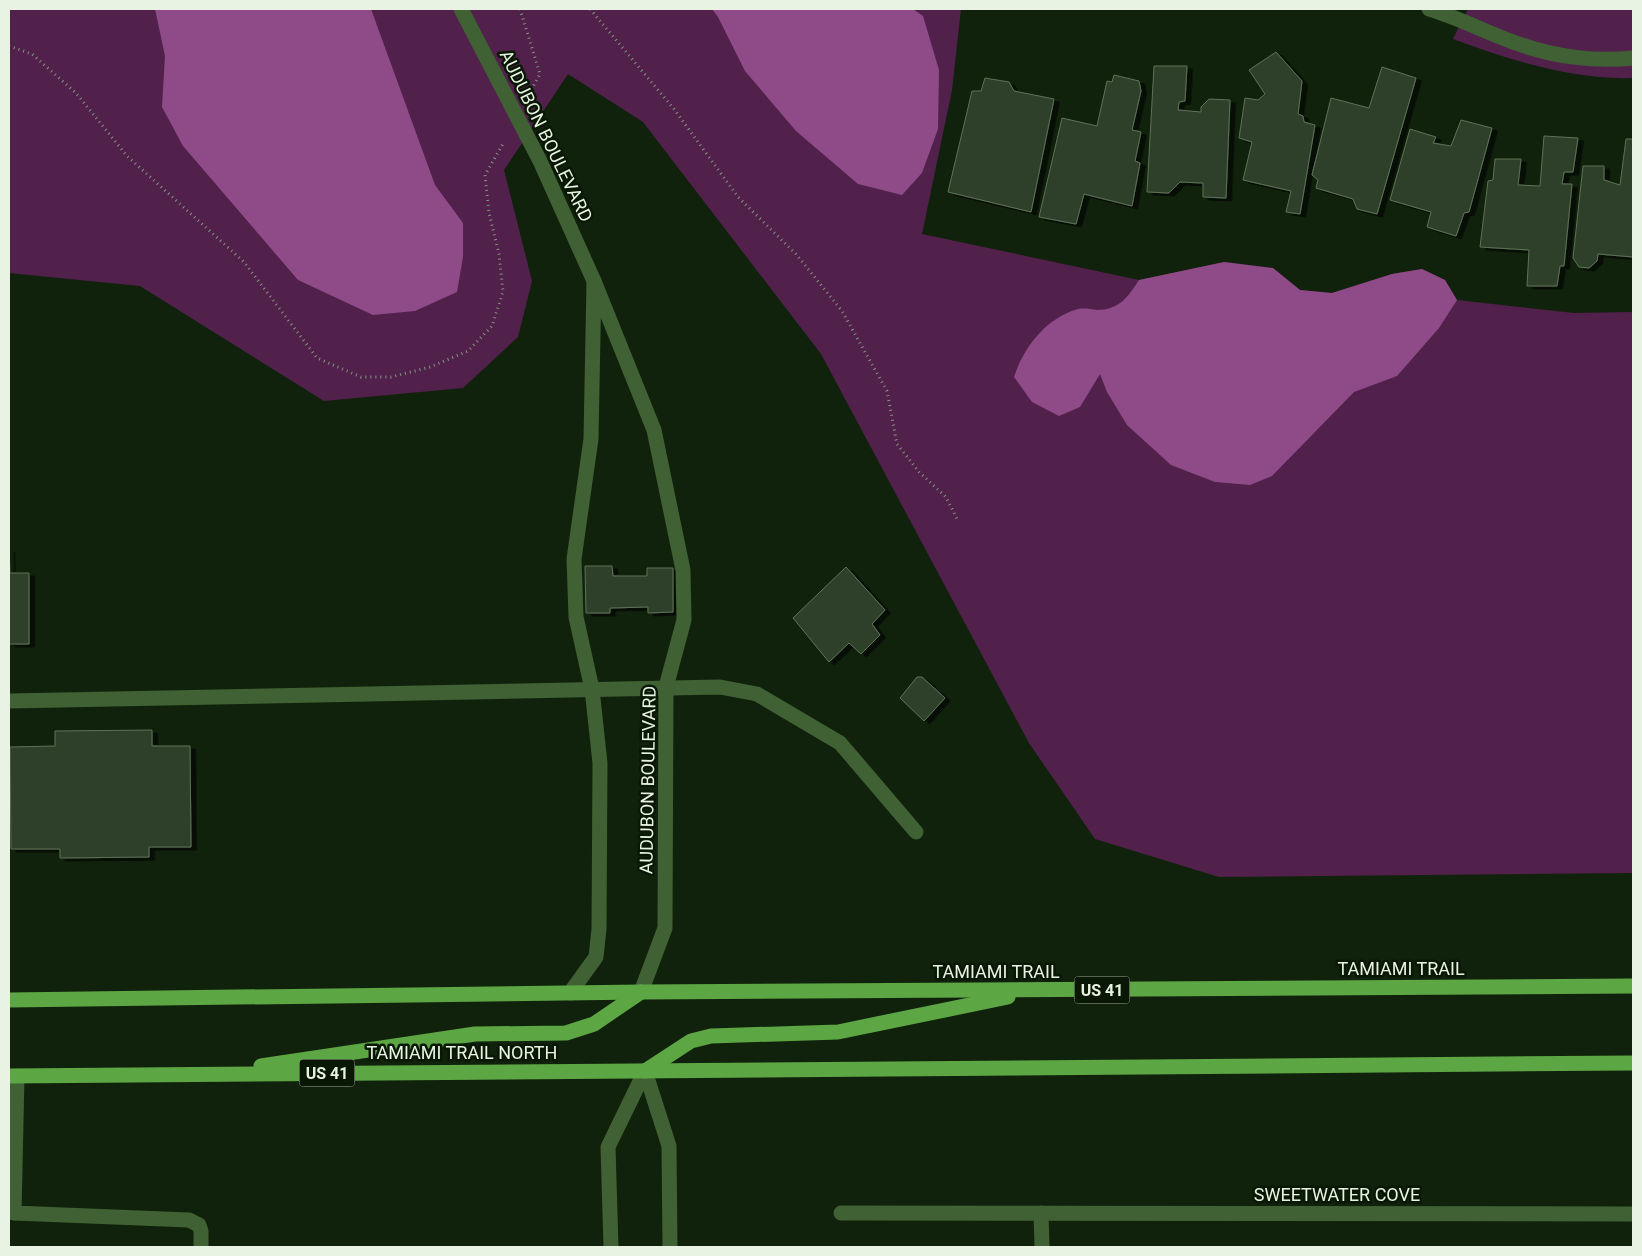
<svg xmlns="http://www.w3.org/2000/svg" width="1642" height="1256" font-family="Roboto,sans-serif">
<defs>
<filter id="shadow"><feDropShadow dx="5.5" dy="3" stdDeviation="0" flood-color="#0009"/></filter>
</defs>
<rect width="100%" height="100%" fill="#11220c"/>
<g fill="#51214c">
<polygon points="9,9 961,9 952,90 922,234 1139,280 1225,262 1273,268 1300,290 1332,293 1392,274 1422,269 1445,280 1457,300 1574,313 1633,312 1633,873 1219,877 1095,839 1029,743 821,354 643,122 568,74 504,170 532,281 518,337 463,388 324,401 140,286 9,273"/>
<path d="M1468,9H1633V78C1572,80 1510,60 1453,39Z"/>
</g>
<g fill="#8e4b87">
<polygon points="155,9 371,9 435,185 463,223 463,257 457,292 415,311 373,315 298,280 183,146 162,107 165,56"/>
<polygon points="712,9 913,9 923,16 939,70 938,129 922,173 902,195 858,184 796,131 745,71 718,17"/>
<path d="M1224,262L1273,268L1300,290L1332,293L1392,274L1422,269L1445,280L1457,300L1439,328L1397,376L1354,392L1272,476L1250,485L1215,482L1171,465L1127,425L1107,392L1100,374L1080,407L1059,416L1032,402L1014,377C1024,347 1046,318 1078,309C1084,308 1091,309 1097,310C1119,310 1128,297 1139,280Z"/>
</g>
<g fill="#2f4129" stroke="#5e7258" filter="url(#shadow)">
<polygon points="1276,52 1302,81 1298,114 1303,116 1304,122 1315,125 1300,214 1286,212 1291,191 1243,180 1252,142 1239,138 1245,98 1258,100 1265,94 1249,70"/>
<polygon points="1154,66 1187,66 1185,101 1179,102 1178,110 1201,112 1201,107 1209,99 1230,100 1226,198 1203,197 1203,183 1180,182 1169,193 1147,192"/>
<polygon points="1382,67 1416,78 1377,214 1357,209 1353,199 1316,188 1318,180 1312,175 1331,98 1369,108"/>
<polygon points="1114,75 1139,81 1141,91 1132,130 1141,132 1135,161 1140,163 1132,206 1084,194 1076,224 1039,217 1062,118 1097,126 1107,81 1112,82"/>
<polygon points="985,78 1009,82 1014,91 1054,99 1031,212 948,192 972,91 981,91"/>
<polygon points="1461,120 1492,128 1469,212 1464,213 1456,236 1427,227 1431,212 1390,200 1410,129 1436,137 1433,143 1451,146"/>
<polygon points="1544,136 1578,138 1573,172 1564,172 1562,184 1572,184 1564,266 1560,266 1557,286 1527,286 1529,250 1480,247 1488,181 1493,180 1495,159 1521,159 1518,185 1540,186"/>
<polygon points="1626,139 1633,139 1633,257 1598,254 1597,261 1589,268 1579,267 1573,258 1583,166 1604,166 1604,180 1620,185"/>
<polygon points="9,549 10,573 29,573 29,644 9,644"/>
<polygon points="585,566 612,566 613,576 647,576 647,568 673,568 673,612 648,613 648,607 610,608 610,613 586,613"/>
<polygon points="846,567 885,610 872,624 880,635 861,654 849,643 829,662 793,618"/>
<polygon points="917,677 922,677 945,698 924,721 900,698"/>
<polygon points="152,730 152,746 190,746 191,847 149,847 149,857 60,858 60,849 11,849 10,747 55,746 55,731"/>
</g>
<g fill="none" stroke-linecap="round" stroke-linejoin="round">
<g stroke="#859381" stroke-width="3" stroke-dasharray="1 4" stroke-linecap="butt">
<polyline points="520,9 540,74 530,92"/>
<polyline points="590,9 674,109 738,197 796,254 842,311 887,391 897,444 919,472 946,497 957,519"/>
<polyline points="9,46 32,54 76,93 127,156 244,262 317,358 361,377 391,377 430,367 468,351 492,326 503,292 499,254 489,213 485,175 504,142"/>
</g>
<g stroke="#3f6134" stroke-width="15">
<polyline points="461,9 540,161 594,281"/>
<path d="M1429,9C1460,18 1489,34 1519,44C1555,57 1596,62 1633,58"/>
<polyline points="9,701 720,687 757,694 840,743 916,832"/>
<polyline points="570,993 596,957 599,929 600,763 592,689 576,617 574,559 591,439 594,281 654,430 683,570 684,620 666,687 665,928 641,992"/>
<polyline points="645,1071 669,1146 670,1247"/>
<polyline points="17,1076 14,1213 189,1220 199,1225 201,1231 201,1247"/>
<polyline points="841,1213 1633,1214"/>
<polyline points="1041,1213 1042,1247"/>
<polyline points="611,1247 608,1147 645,1071"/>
</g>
<g stroke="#5da644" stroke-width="15">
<polyline points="9,1000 641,992 1633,986"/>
<polyline points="261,1066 475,1034 566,1033 594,1024 641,992"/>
<polyline points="645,1071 691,1041 711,1036 838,1032 1008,997"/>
<polyline points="9,1076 1633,1063"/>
</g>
</g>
<g text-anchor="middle" stroke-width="5" stroke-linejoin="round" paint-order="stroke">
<g fill="#081804" stroke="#a5b1a1" stroke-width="1">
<rect x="1074.5" y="976.5" width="55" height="27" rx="4"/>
<rect x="299.5" y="1059.5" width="55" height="27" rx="4"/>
</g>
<g font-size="16" font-weight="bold" fill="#e8f3e4">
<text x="1102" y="996">US 41</text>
<text x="327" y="1079">US 41</text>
</g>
<g font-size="18" fill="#e8f3e4" stroke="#081804">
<text transform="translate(546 136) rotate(64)" y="6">AUDUBON BOULEVARD</text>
<text transform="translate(648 780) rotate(-89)" y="6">AUDUBON BOULEVARD</text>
<text x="1401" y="975">TAMIAMI TRAIL</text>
<text x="996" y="978">TAMIAMI TRAIL</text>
<text x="462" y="1059">TAMIAMI TRAIL NORTH</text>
<text x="1337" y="1201">SWEETWATER COVE</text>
</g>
</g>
<rect width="1642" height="1256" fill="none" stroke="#e8f3e4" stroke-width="20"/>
</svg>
